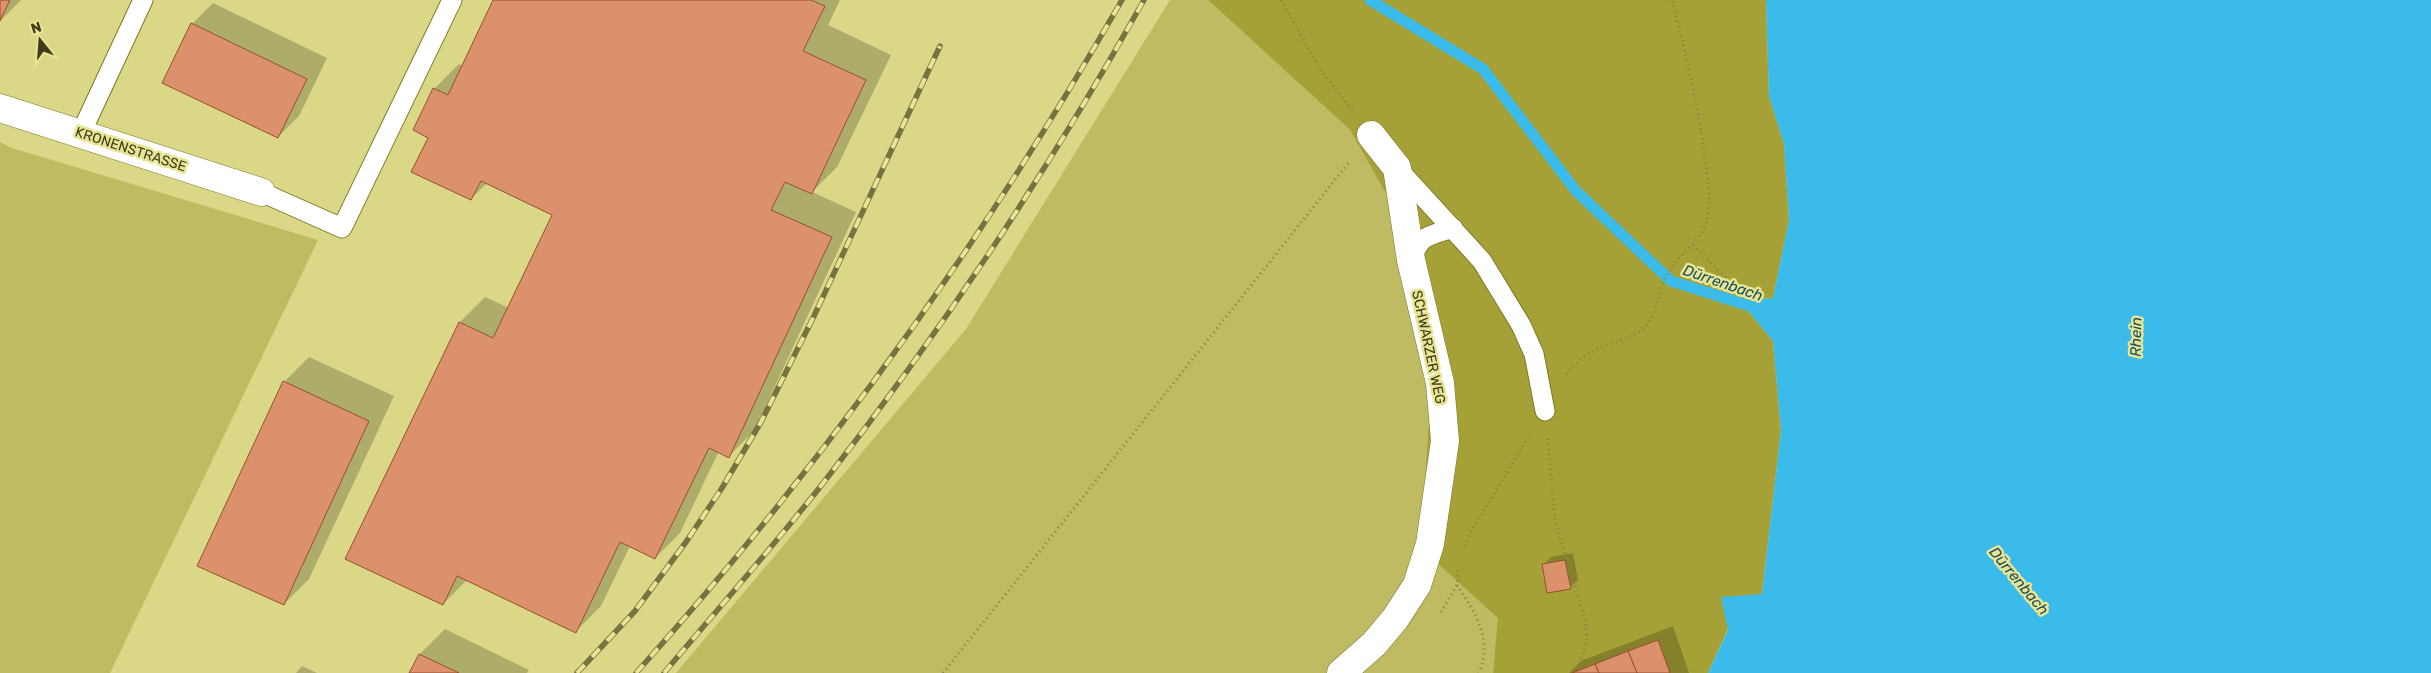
<svg xmlns="http://www.w3.org/2000/svg" width="2431" height="673" font-family="Rubik,sans-serif">
<rect width="100%" height="100%" fill="#dad786"/>
<g fill="#bebb63">
<polygon points="1170,0 1208,0 1350,130 1389,199 1430,404 1420,552 1379,625 1326,673 676,673 966,329"/>
<polygon points="0,142 12,148 318,240 110,673 0,673"/>
<polygon points="1435,561 1499,618 1493,673 1360,673"/>
</g>
<polygon fill="#a6a137" points="1208,0 1766,0 1769,96 1784,144 1789,220 1773,298 1740,301 1773,341 1781,430 1762,594 1728,629 1708,673 1493,673 1498,618 1435,561 1420,552 1430,404 1389,199 1350,130"/>
<polygon fill="#3abbe9" points="1766,0 2431,0 2431,673 1708,673 1728,630 1721,597 1762,594 1781,430 1773,341 1740,301 1773,298 1789,220 1784,144 1769,96"/>
<g fill="#0003">
<polygon points="0,0 21,0 0,21"/>
<polygon points="495,0 840,0 828,25 891,55 837,167 812,192 856,212 754,431 729,456 719,451 680,533 655,558 630,546 601,606 576,631 467,580 443,604 347,559 460,322 485,297 509,308 554,214 487,183 471,199 430,137 434,89 459,64 463,66"/>
<polygon points="213,3 327,58 299,116 278,137 192,24"/>
<polygon points="309,357 394,396 309,579 284,604 284,382"/>
<polygon points="1573,553 1578,580 1570,587 1544,564 1551,557"/>
<polygon points="1673,626 1689,673 1569,673 1581,661"/>
<polygon points="445,629 529,670 527,673 411,673 420,654"/>
<polygon points="302,666 317,673 296,673"/>
</g>
<g fill="none" stroke-linecap="round" stroke-linejoin="round">
<polyline stroke="#3abbe9" stroke-width="11" points="1370,0 1483,69 1576,191 1671,281 1753,307"/>
</g>
<g fill="#db916c" stroke="#95512d">
<polygon points="0,0 10,0 0,21"/>
<polygon points="493,0 811,0 825,6 803,51 866,80 812,194 785,182 771,210 832,237 729,458 709,448 655,559 620,542 576,633 457,576 443,605 345,559 459,322 493,338 552,215 481,181 471,200 411,172 428,138 413,130 433,88 448,95"/>
<polygon points="191,23 307,79 278,138 162,83"/>
<polygon points="283,381 369,421 284,605 197,566"/>
<polygon points="1565,560 1571,589 1547,593 1542,564"/>
<polygon points="1658,640 1670,673 1637,673 1628,651"/>
<polygon points="1628,651 1637,673 1599,673 1595,664"/>
<polygon points="419,654 459,673 409,673"/>
<polygon points="1595,664 1599,673 1572,673"/>
</g>
<g fill="none" stroke-linecap="round" stroke-linejoin="round">
<defs>
<g id="service">
<polyline points="81,133 143,0"/>
<polyline points="1397,168 1482,261 1521,325 1534,354 1545,411"/>
<polyline points="261,192 342,228 452,0"/>
<path d="M1411,260C1421,234 1428,236 1453,228"/>
</g>
<g id="minor">
<polyline points="0,108 261,192"/>
<polyline points="1341,673 1374,644 1395,619 1417,585 1430,544 1445,441 1440,383 1411,260 1397,168 1371,135"/>
</g>
</defs>
<use href="#service" stroke="#7b7825" stroke-width="21"/>
<use href="#minor" stroke="#7b7825" stroke-width="29"/>
<g stroke="#84824b" stroke-width="3" stroke-dasharray="1 4" stroke-linecap="butt">
<polyline points="1281,0 1319,68 1353,111"/>
<polyline points="1693,245 1730,282"/>
<path d="M1566,374C1574,365 1581,358 1592,352C1609,342 1636,339 1648,323C1659,308 1659,289 1667,274C1677,255 1699,244 1706,223C1712,202 1708,181 1705,159C1698,105 1686,53 1672,0"/>
<polyline points="1548,439 1555,520 1585,620 1587,641 1579,665"/>
<polyline points="1465,546 1469,534 1530,435"/>
<path d="M1457,585C1475,612 1493,639 1479,673"/>
<polyline points="1441,612 1457,585 1458,568"/>
<polyline points="943,673 1350,161"/>
</g>
<use href="#service" stroke="#fff" stroke-width="19"/>
<use href="#minor" stroke="#fff" stroke-width="28"/>
<defs>
<g id="rail">
<polyline points="577,673 635,611 686,542 722,488 761,422 814,316 940,46"/>
<path d="M636,673C822,466 984,241 1122,0"/>
<path d="M664,673C717,610 773,547 824,482C943,329 1050,168 1144,0"/>
</g>
</defs>
<use href="#rail" stroke="#757341" stroke-width="5.5"/>
<use href="#rail" stroke="#e7e493" stroke-width="4" stroke-dasharray="11" stroke-linecap="butt"/>
</g>
<g text-anchor="middle" stroke-width="5" stroke-linejoin="round" paint-order="stroke">
<g font-size="14" fill="#3e3c1b" stroke="#e7e493">
<text transform="translate(131 149) rotate(18)" y="5">KRONENSTRASSE</text>
<text transform="translate(1429 347) rotate(78)" y="5">SCHWARZER WEG</text>
</g>
<g font-size="15" font-style="italic" fill="#194d60" stroke="#e7e493">
<text transform="translate(1723 283) rotate(19)" y="5">Dürrenbach</text>
<text transform="translate(2136 337) rotate(-89)" y="5">Rhein</text>
<text transform="translate(2019 581) rotate(50)" y="5">Dürrenbach</text>
</g>
</g>
<g transform="translate(40 40) rotate(343)" stroke="#e7e493" stroke-width="4" paint-order="stroke">
<path d="M0-4L9 19L0 12L-9 19Z" fill="#3e3c1b"/>
<text y="-8" font-size="14" font-weight="bold" text-anchor="middle" fill="#3e3c1b">N</text>
</g>
</svg>
